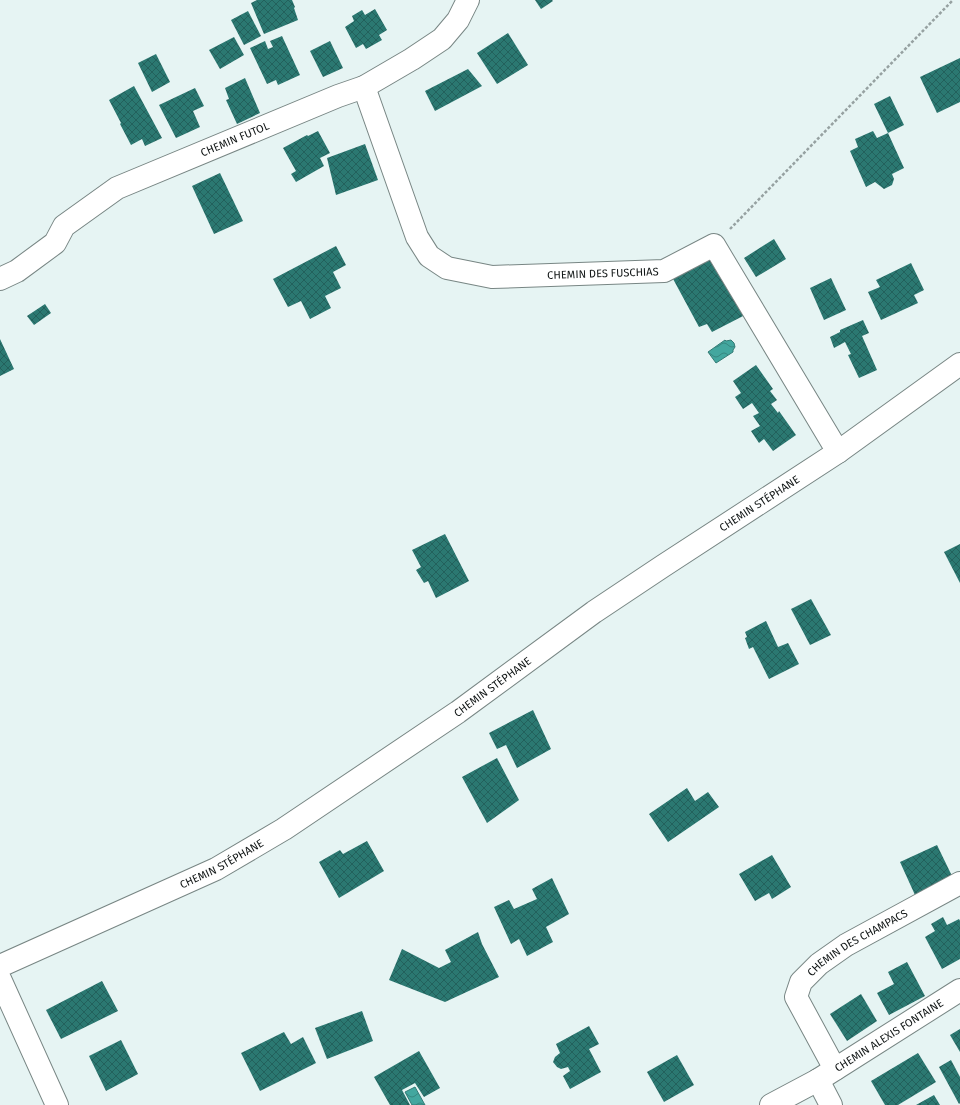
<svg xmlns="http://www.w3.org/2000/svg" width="960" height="1105" font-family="'Fira Sans',sans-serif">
<defs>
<pattern id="water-waves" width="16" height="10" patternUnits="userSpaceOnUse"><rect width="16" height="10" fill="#43a79f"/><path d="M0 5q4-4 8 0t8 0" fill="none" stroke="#368780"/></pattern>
<pattern id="building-cross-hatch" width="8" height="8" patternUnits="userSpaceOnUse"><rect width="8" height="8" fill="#2b7871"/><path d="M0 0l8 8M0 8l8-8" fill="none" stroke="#23615c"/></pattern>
</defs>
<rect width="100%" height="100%" fill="#e6f4f3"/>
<g fill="url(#water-waves)" stroke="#337b75">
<polygon points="725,340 726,341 731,340 734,343 735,347 733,350 733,352 716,363 708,352"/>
<polygon points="415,1087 425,1105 412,1105 405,1092"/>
</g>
<g fill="url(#building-cross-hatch)">
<polygon points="257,0 292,0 295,7 294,8 298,20 264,34 251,3"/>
<polygon points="535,0 552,0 553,1 541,9"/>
<polygon points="375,9 387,30 379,35 382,40 366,49 363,44 356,48 345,27 354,21 352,16 362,10 365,15"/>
<polygon points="248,11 261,36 244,45 231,20"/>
<polygon points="508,33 528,65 497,84 477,53"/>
<polygon points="282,36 300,75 278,85 276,80 267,84 250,48 265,41 268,49 273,47 270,41"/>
<polygon points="234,37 244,55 220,69 209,50"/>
<polygon points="330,41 343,68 323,77 310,51"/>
<polygon points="156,54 170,82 152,92 138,63"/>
<polygon points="960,58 960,102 937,113 920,77"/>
<polygon points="468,69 482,86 435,111 425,91"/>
<polygon points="245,78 260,113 237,124 226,100 229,99 225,88"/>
<polygon points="134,86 162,138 145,146 142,139 131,145 120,124 121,123 109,100"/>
<polygon points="195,88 204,106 193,111 200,127 176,138 159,105"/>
<polygon points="890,96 904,125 888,133 904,168 892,174 894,179 892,185 884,189 875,182 866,187 850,151 858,147 855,139 873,131 877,138 888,133 874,104"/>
<polygon points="318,131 330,153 320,158 324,166 296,182 291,174 296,171 283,148 307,135 308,136"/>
<polygon points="365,144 378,180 336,195 327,158"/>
<polygon points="220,173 243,221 214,234 192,186"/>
<polygon points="774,239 786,259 756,277 744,258"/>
<polygon points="336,246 346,265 333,272 341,288 325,296 331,308 310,319 301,301 288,307 273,279"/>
<polygon points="715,254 747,314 712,332 707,324 699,327 672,277"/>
<polygon points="911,263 924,290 914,295 918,303 881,320 868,292 880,287 876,280"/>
<polygon points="831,278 846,310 824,320 810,288"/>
<polygon points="45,304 51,313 34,325 27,316"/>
<polygon points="863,320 869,333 862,336 877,370 859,378 848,355 851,354 845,342 834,348 830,337 840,332 840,330"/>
<polygon points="0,339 14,369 0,376"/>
<polygon points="756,365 773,389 770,391 777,400 771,404 778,413 779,411 796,435 773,451 764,439 759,443 751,431 760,426 753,416 759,413 752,403 743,409 735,397 741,393 733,381"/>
<polygon points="445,534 469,581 436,598 428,581 424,583 416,570 421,567 412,550"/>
<polygon points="960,544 960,583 944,552"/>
<polygon points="811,599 831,635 810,645 791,609"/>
<polygon points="766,621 778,647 788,643 799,664 769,679 753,647 749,649 745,638 747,637 745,632"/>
<polygon points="533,710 551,749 517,768 506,745 497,749 489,733"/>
<polygon points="497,758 519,800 487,823 462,777"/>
<polygon points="687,788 695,801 708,792 719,807 668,842 649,814"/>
<polygon points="367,841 384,871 339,898 319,862 340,850 343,854"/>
<polygon points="937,845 952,876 915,895 900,862"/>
<polygon points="772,855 791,887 772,899 769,893 755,901 739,874"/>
<polygon points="552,878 569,914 546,927 553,942 527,956 519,939 511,944 494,907 509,900 514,909 537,899 532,889"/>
<polygon points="943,917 947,925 959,919 960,921 960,959 942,969 925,937 935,931 931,924"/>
<polygon points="478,932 482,944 499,977 445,1002 389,980 402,949 439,968 451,962 445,950"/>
<polygon points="907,962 925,996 889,1015 877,993 894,984 888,972"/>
<polygon points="102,981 118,1011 61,1039 46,1010"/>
<polygon points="861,994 877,1021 847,1041 830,1014"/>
<polygon points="362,1011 373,1041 327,1059 315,1028"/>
<polygon points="589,1026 599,1044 589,1049 601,1072 570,1089 563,1076 570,1071 568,1067 561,1069 557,1067 553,1062 555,1057 560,1053 556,1044"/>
<polygon points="960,1029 960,1052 950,1035"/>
<polygon points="284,1032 291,1044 303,1037 316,1063 260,1091 241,1053"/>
<polygon points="121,1040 138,1074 106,1091 89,1056"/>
<polygon points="419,1051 440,1088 424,1097 415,1083 402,1090 410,1105 390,1105 374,1077"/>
<polygon points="918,1053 936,1082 898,1105 885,1105 871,1081"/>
<polygon points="677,1055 694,1085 664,1102 647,1072"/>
<polygon points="951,1060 960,1077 960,1103 959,1104 939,1067"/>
<polygon points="934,1095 940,1105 916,1105"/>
</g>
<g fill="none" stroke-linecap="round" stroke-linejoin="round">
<defs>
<g id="minor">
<path id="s1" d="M364,87L417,237L429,256L447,268L492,277L664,271L714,245L838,452"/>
<path id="s2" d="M0,279L17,271L55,243L64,226L117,188L338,96L364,87L412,59L442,39L458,20L468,0"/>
<polyline points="0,979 57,1105"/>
<path id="s3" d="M835,1069L796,997L801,982L819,964L846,945L960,883"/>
<polyline points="818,1080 831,1105"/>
<path id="s4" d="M771,1105L818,1080L960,990"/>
</g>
<g id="major">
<path id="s5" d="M0,966L216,869L284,829L458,712L594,612L663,566L838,452L960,364"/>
</g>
</defs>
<use href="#minor" stroke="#788684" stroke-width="24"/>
<use href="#major" stroke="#788684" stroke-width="24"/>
<polyline stroke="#96a1a1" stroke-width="2.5" stroke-dasharray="3 2" stroke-linecap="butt" points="730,229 953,0"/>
<use href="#minor" stroke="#fff" stroke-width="22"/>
<use href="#major" stroke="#fff" stroke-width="22"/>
</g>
<g text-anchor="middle" stroke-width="3" stroke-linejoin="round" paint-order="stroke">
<g font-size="11" fill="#0f1414" stroke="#fcfffe">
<text dy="4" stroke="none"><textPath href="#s2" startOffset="278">CHEMIN FUTOL</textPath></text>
<text dy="4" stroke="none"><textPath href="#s1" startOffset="360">CHEMIN DES FUSCHIAS</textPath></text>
<text dy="4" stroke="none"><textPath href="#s5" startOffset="892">CHEMIN STÉPHANE</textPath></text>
<text dy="4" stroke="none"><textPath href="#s5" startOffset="568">CHEMIN STÉPHANE</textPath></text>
<text dy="4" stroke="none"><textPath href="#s5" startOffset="244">CHEMIN STÉPHANE</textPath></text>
<text dy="4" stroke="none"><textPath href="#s3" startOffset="167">CHEMIN DES CHAMPACS</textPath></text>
<text dy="4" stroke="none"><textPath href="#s4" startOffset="137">CHEMIN ALEXIS FONTAINE</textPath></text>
</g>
</g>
</svg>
